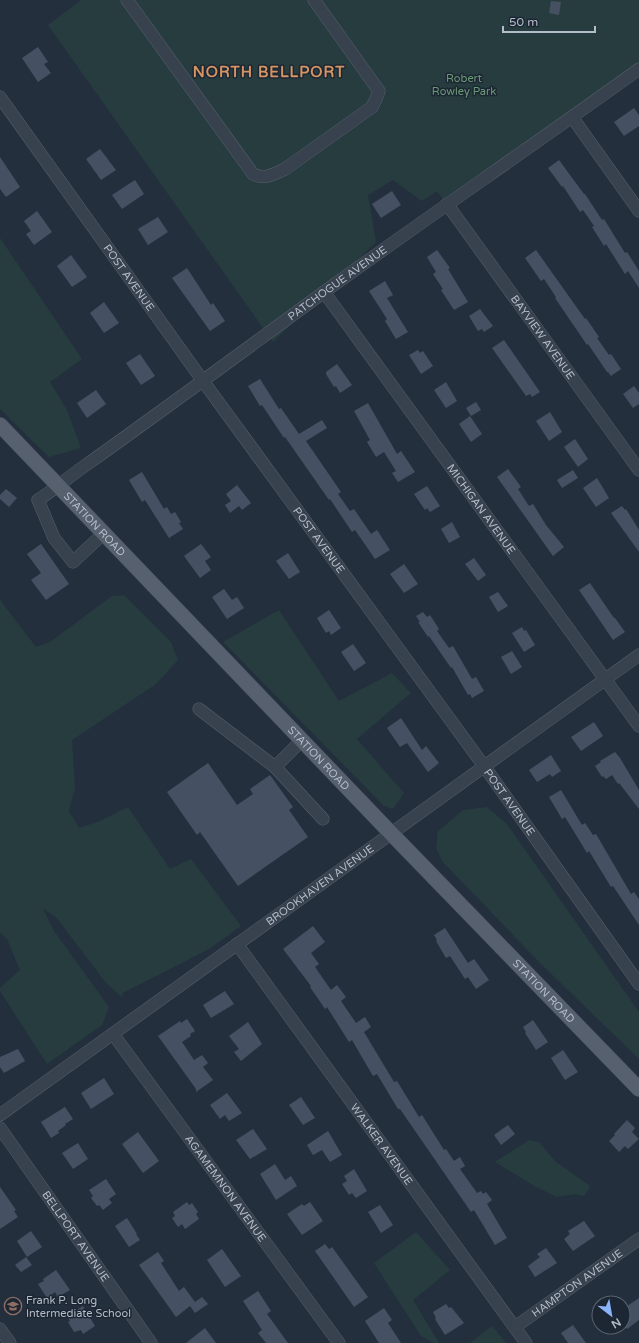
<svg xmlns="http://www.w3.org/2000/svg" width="639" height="1343" font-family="'Varela Round',sans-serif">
<rect width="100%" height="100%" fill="#242f3e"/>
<g fill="#263c3f">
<polygon points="81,0 639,0 639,63 444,201 437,191 422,201 393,180 368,195 376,242 273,342 48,25"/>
<polygon points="0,238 82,359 50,382 67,410 81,448 49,457 0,409"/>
<polygon points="124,595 171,642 178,660 156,684 72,740 75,788 69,811 79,828 100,821 128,807 170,869 191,859 241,926 209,949 123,993 122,997 106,983 56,917 43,909 54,931 109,1007 102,1025 47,1064 0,991 0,988 20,970 7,939 0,933 0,600 36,647 50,642 112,596"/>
<polygon points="279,610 339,701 392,673 411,693 357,739 404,793 393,809 384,806 223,642"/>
<polygon points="487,807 507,824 639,1012 639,1059 538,961 442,861 436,848 438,831 463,810"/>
<polygon points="529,1140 539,1142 555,1161 590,1186 584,1196 576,1194 557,1197 536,1187 495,1162"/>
<polygon points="416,1232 450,1270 413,1300 439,1343 434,1343 421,1336 374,1263"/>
<polygon points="492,1326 506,1343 470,1343"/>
</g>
<g fill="#455162">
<polygon points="551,1 561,2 559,15 549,13"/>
<polygon points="38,47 48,62 44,64 51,73 38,82 22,58"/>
<polygon points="634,108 639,115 639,126 624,136 614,122"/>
<polygon points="100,149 116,170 101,180 86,159"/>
<polygon points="0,157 20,187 6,197 0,189"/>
<polygon points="559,160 584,194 585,194 602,220 604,219 625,253 627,252 639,271 639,288 628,271 625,274 606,244 604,246 592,227 594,226 583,210 580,212 563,186 562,187 548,168"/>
<polygon points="135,180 144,194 122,209 112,195"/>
<polygon points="392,191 401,205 381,218 372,204"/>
<polygon points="37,211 52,232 34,245 26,234 31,231 24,221"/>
<polygon points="158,217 168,232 148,245 138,229"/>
<polygon points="437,250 450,268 448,269 468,302 454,310 441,290 443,289 433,274 436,272 427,257"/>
<polygon points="536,250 585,319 586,318 599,337 597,338 609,355 611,354 621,369 611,376 608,372 607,372 588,344 587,345 555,298 556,297 544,279 541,281 525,258"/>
<polygon points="71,255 87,277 72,287 57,266"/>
<polygon points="187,268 211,305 213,303 225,321 210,331 172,278"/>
<polygon points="385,281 393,295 387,298 408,332 396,339 385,321 387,319 369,291"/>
<polygon points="104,302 119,323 104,333 90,313"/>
<polygon points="480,309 493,326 484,332 482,329 478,331 469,316"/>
<polygon points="504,340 540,392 532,397 530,394 526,396 492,348"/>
<polygon points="418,350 420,353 423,351 433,366 421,374 409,355"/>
<polygon points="140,354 155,376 141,385 126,363"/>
<polygon points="337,364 352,385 340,393 336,386 334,387 326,374 326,372"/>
<polygon points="260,379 279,409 281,408 299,434 322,420 327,428 306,441 341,492 338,494 350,511 354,509 371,534 377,530 390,550 375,559 355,530 352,532 330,499 329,500 285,437 284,438 262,405 260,406 248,386"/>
<polygon points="446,382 457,401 446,408 434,390"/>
<polygon points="634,386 639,393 639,404 633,408 623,394"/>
<polygon points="96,390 106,404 87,418 77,403"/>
<polygon points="476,402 481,410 471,416 466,408"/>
<polygon points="368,403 397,454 401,451 415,472 398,482 392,473 396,471 384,452 376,457 367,442 370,440 354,411"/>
<polygon points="550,412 562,432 549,441 536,421"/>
<polygon points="470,416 482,434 471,442 459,424"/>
<polygon points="575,439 588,459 578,467 564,447"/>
<polygon points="508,469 521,487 518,489 529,506 533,504 546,525 564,547 553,556 497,477"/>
<polygon points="573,470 578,478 562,488 557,480"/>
<polygon points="142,472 164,509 167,507 171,514 175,512 181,522 179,523 183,529 169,538 145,500 142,502 129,480"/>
<polygon points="597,478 609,498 596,507 583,488"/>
<polygon points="237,485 251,503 242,510 239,506 230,513 225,505 231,501 226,494"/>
<polygon points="427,486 440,506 430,512 427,508 425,510 414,494"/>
<polygon points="6,489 17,498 9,507 0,499 0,495"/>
<polygon points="622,506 625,510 626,509 639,530 639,552 611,513"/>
<polygon points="452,522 460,537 449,543 441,529"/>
<polygon points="41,544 69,584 46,600 31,580 41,573 27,554"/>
<polygon points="201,544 211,557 205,561 211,570 200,578 184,556"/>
<polygon points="288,553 300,572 289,579 276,561"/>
<polygon points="474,558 486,575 478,581 465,564"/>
<polygon points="404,564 418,584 404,593 390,574"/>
<polygon points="590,583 614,618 615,618 625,632 613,640 579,590"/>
<polygon points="224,589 232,600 237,597 244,608 227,619 212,597"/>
<polygon points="498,592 508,606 498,612 489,597"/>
<polygon points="329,610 341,628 331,635 329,631 326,633 317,618"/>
<polygon points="423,612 427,617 430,615 439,629 437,631 449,648 453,646 472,679 476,677 484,691 472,698 470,694 468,695 452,667 451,668 429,636 428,637 418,622 420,622 416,616"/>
<polygon points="522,627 524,631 526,630 535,645 524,652 512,633"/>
<polygon points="353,644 366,663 354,671 341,652"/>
<polygon points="512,651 522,667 511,674 501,657"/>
<polygon points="401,718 422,750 426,746 439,763 428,772 407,743 400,747 387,728"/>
<polygon points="594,722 603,736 581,751 571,737"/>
<polygon points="615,752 620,758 639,790 639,809 619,783 618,784 612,775 606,779 603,776 602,777 595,766 601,762 600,761"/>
<polygon points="551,755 561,771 552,777 550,774 537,782 529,770"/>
<polygon points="208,763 237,805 253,794 250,789 270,775 293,807 289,810 308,837 238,886 200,832 197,835 167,792"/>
<polygon points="561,790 582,825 585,823 593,835 596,834 631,894 634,892 639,899 639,925 613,886 611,887 589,851 587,853 565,817 562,819 549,797"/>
<polygon points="313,926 325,942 311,953 319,964 315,967 331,990 337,985 346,997 341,1001 356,1023 365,1017 371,1027 364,1032 394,1082 397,1081 419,1117 422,1115 444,1150 446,1149 454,1161 460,1157 465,1166 460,1169 477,1193 481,1191 483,1194 486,1192 492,1200 487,1204 507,1238 495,1245 474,1210 471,1212 400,1109 398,1109 377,1074 373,1076 352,1040 349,1042 327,1007 325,1009 310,987 311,986 283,949"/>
<polygon points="445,928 468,963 474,959 489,980 476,989 468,977 465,979 450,956 446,958 436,941 437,940 434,935"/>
<polygon points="225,991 234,1004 211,1018 203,1005"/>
<polygon points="187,1019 195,1031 190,1034 191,1036 182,1042 194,1060 202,1055 208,1063 203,1067 213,1080 196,1092 196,1089 158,1036 180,1021 181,1023"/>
<polygon points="533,1020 548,1042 536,1050 525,1033 526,1032 523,1027"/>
<polygon points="248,1022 262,1044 241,1061 234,1052 239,1049 229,1036"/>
<polygon points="18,1049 25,1061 4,1073 0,1067 0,1057"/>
<polygon points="563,1050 578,1072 565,1080 551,1058"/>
<polygon points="104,1078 114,1094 91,1109 81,1093"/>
<polygon points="227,1093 242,1113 229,1121 225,1115 220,1119 210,1105"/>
<polygon points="301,1097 315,1118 303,1125 289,1105"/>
<polygon points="65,1107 73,1119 65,1124 66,1125 58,1131 59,1133 51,1138 41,1122"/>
<polygon points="627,1120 635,1128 632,1132 639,1139 628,1149 625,1146 619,1152 609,1141 615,1135 614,1134"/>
<polygon points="508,1125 515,1134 501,1145 494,1135"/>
<polygon points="253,1129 267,1149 250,1159 236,1140"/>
<polygon points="328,1131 342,1155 330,1162 322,1150 313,1155 307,1145"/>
<polygon points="138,1132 159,1161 143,1173 122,1144"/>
<polygon points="78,1143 88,1159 73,1169 62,1153"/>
<polygon points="275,1164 285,1180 291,1176 297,1186 276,1200 260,1174"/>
<polygon points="354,1169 367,1191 356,1198 352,1193 349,1195 342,1184 347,1181 344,1176"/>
<polygon points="106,1179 116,1194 109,1199 112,1203 103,1210 99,1205 97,1206 91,1198 93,1196 89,1190"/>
<polygon points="0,1187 16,1210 14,1211 18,1217 0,1229"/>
<polygon points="187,1202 189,1205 192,1203 198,1212 196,1214 199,1219 185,1229 182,1224 178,1227 172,1218 175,1216 173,1212"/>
<polygon points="310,1202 323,1221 302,1235 287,1214 302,1204 304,1206"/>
<polygon points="380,1205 393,1225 381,1233 368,1212"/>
<polygon points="127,1218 137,1234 136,1234 140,1240 129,1247 115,1226"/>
<polygon points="584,1221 595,1236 573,1251 564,1239 570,1234 568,1231"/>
<polygon points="31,1231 42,1247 27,1257 17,1241"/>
<polygon points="325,1244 329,1249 332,1247 368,1297 354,1307 315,1251"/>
<polygon points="546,1248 557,1263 535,1277 528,1266 540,1257 537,1254"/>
<polygon points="222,1249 241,1276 225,1287 207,1260"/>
<polygon points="158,1252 164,1261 161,1263 179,1291 184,1287 195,1302 202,1297 208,1304 195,1313 190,1306 176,1317 139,1265"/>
<polygon points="26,1257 32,1265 21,1272 15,1265"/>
<polygon points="56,1270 70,1290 58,1297 55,1292 47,1298 38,1284 44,1281 43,1279"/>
<polygon points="258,1291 271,1311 267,1314 288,1343 266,1343 258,1333 262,1330 243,1301"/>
<polygon points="639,1298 639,1320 627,1329 623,1324 623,1309"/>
<polygon points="446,1304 449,1308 451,1307 464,1323 445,1335 435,1319 436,1318 433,1312"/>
<polygon points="83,1306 95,1326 83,1334 81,1330 74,1332 68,1322 70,1321 67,1316"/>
<polygon points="384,1308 392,1320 388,1323 401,1343 379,1343 365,1321"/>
<polygon points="573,1325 586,1343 568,1343 561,1333"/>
<polygon points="205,1328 216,1343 186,1343"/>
</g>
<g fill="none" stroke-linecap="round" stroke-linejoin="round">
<defs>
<g id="minor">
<path d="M127,0L253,174C265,180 274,174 285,169L372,107L376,99L379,91L314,0"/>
<path id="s1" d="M0,97L203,381L484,766L639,984"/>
<polyline points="572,117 639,211"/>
<path id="s2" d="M447,204L639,470"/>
<path id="s3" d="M324,292L639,726"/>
<path id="s4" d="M104,533L73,562L54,538L38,500C55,489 70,476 86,465C166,408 245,350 324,292C428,217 535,144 639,69"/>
<polyline points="199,709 275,767"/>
<polyline points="302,740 275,767 323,819"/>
<path id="s5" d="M237,944L526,1343"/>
<path id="s6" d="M113,1034L339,1343"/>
<path id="s7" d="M0,1115L639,655"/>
<path id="s8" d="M0,1128L151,1343"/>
<path id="s9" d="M515,1327L639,1239"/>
<polyline points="0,1329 10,1343"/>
</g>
<g id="major">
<path id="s10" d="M0,425L384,826L639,1089"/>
</g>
</defs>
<use href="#minor" stroke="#565f6c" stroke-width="13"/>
<use href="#major" stroke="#414a57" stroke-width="16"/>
<use href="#minor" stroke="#38414e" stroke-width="12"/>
<use href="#major" stroke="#56606e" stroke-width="15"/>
</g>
<defs>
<symbol id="school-ring" viewBox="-11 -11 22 22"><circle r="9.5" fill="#1d2633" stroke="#8d6e63" stroke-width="1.5"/><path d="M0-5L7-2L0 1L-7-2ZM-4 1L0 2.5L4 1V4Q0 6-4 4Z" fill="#8d6e63"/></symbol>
</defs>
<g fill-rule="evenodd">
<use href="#school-ring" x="3" y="1296" width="20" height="20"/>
</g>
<g text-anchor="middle" stroke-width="3" stroke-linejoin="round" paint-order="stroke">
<g font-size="11" fill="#6b9a76" stroke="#1d2633">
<text x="464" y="82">Robert<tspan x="464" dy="13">Rowley Park</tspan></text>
</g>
<g font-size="11" fill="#b4bcc9" stroke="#1d2633">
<text dy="4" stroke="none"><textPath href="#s1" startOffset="222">POST AVENUE</textPath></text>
<text dy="4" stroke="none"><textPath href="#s4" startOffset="484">PATCHOGUE AVENUE</textPath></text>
<text dy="4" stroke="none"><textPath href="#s2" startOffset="164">BAYVIEW AVENUE</textPath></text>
<text dy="4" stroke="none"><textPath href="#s3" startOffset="268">MICHIGAN AVENUE</textPath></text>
<text dy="4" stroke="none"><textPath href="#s10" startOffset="137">STATION ROAD</textPath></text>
<text dy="4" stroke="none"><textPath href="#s1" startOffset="546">POST AVENUE</textPath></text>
<text dy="4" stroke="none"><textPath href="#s10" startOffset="461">STATION ROAD</textPath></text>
<text dy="4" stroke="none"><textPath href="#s1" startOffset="870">POST AVENUE</textPath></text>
<text dy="4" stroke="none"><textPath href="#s7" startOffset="394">BROOKHAVEN AVENUE</textPath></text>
<text dy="4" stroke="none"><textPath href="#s10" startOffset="785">STATION ROAD</textPath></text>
<text dy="4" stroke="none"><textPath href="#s5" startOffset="247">WALKER AVENUE</textPath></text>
<text dy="4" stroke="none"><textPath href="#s6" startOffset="191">AGAMEMNON AVENUE</textPath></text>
<text dy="4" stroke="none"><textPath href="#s8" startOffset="132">BELLPORT AVENUE</textPath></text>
<text dy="4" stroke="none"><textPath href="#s9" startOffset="76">HAMPTON AVENUE</textPath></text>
</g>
<g font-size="11" fill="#b4bcc9" stroke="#1d2633" text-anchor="start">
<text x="26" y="1304">Frank P. Long<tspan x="26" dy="13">Intermediate School</tspan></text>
</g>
<g font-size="15" font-weight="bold" letter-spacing="1" fill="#d59563" stroke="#1d2633">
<text x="269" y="77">NORTH BELLPORT</text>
</g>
</g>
<g transform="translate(611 1315) rotate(149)"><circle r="19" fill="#1d2633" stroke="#59626f"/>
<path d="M0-3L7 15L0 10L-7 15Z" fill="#8ab4f8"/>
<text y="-6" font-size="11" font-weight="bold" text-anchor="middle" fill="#b4bcc9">N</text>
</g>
<path d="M503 26v6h92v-6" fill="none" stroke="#b4bcc9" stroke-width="2"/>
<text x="509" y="26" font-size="12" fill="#b4bcc9" stroke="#1d2633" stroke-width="3" paint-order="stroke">50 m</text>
</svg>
